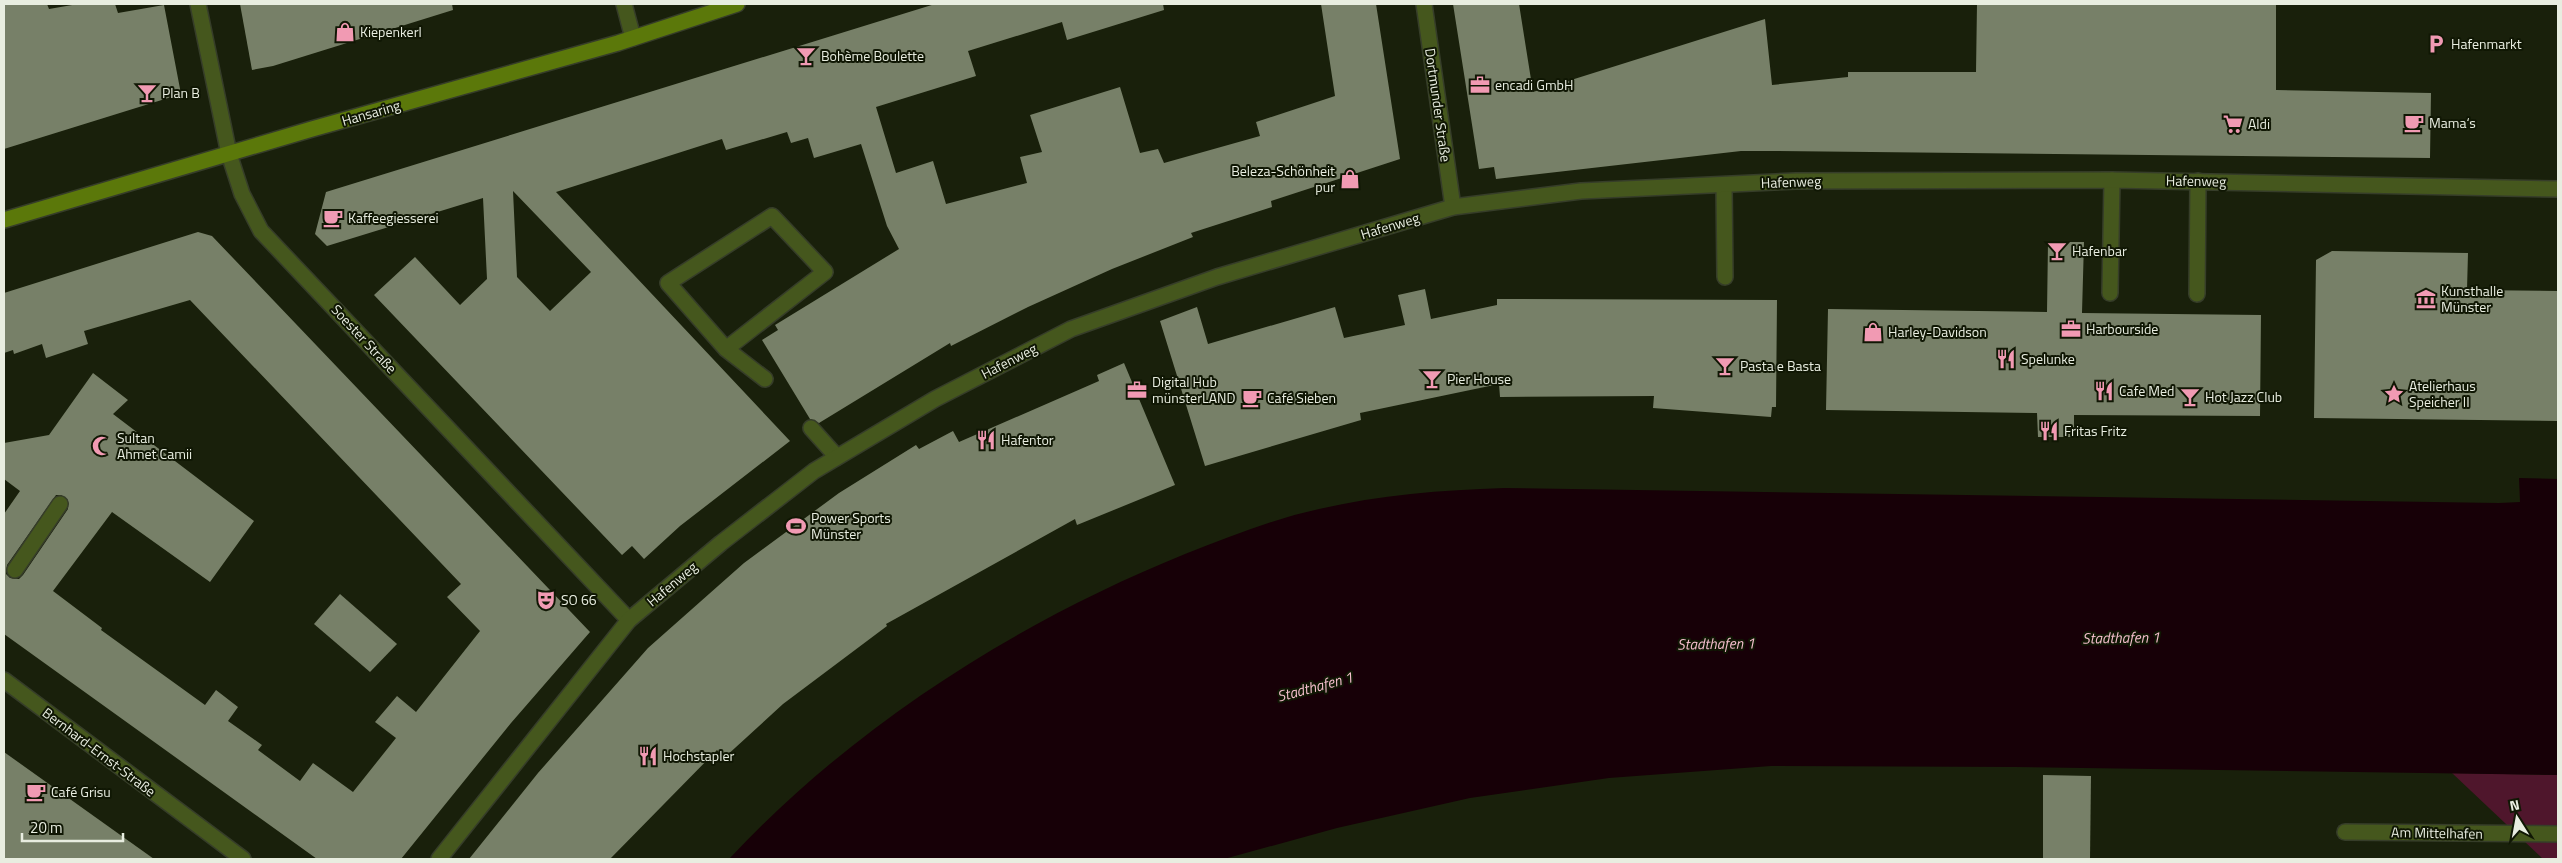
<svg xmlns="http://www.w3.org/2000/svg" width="2562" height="863" font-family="'Titillium Web',sans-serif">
<rect width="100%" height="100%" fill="#19200b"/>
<polygon fill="#4f162c" points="2452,773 2558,775 2558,859 2543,859"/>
<path fill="#170007" d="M2519,478L2558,479V775L2015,767L1771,766L1609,778L1470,798L1337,828L1224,859H729C853,726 1017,622 1185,554C1229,537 1273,519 1319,509C1380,495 1441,490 1504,488L2499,503L2520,502Z"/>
<g fill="#778068" fill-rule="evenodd">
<polygon points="4,4 47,4 49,9 78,4 115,4 118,13 164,5 181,94 4,149"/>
<polygon points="240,4 452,4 453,10 273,66 252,70"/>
<path d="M935,4H1163L1164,10L1067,40L1062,22L968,51L976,76L876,107L896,173L933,161L946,204L1027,183L1020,157L1042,152L1030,115L1120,87L1140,153L1158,149L1164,163L1260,136L1256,122L1335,96L1321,4H1376L1400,159L1271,201L1272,207L1191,233L1193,237L1112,269L1028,307L951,346L950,343L819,423L810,419L762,340L778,330L775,325L899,249L887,226L861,144L814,158L808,138L791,143L787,132L726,150L722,139L556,192L790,441L680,526L644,559L632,546L622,555L374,295L415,257L460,305L487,279L483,198L327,246L315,234L326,192ZM513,191L591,272L550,311L517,277Z"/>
<polygon points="1453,4 1519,4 1533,92 1765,19 1772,85 1848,77 1848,72 1976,72 1977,4 2276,4 2276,90 2431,93 2430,158 1773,151 1741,151 1496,179 1494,167 1479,169"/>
<path d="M198,232L212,236L590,632L511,723L401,859H317L4,634V514L20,491L4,479V443L49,435L93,373L128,400L113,414L254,521L210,582L112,512L53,591L102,628L101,630L205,705L216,690L238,707L228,721L262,745L258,750L300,781L313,763L353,792L396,738L375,722L397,696L416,712L480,631L447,597L461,584L190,300L84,331L88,344L46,358L42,344L14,354L13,350L4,353V293ZM56,495H61L68,500V509L23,575L19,579L10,578L6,574L7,565Z"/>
<polygon points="2048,242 2084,242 2082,313 2261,315 2260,416 2074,415 2074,437 2038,437 2037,413 1826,410 1828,309 2047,312"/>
<polygon points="2332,251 2468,253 2467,290 2558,291 2558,421 2314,418 2316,260"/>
<polygon points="1425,289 1431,319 1497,305 1497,299 1777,300 1776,407 1772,407 1771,417 1653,408 1654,396 1500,397 1499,384 1360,413 1361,420 1205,466 1160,321 1197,307 1208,344 1335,307 1344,338 1405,325 1398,295"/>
<polygon points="1124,363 1175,485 1077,525 1075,519 886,624 887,626 783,704 724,758 717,750 610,859 469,859 538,773 648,648 744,563 839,493 916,445 919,449 953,431 959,442 1099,381 1097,375"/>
<polygon points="340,594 397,644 370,672 314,624"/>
<polygon points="4,752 154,859 4,859"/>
<polygon points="2043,775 2091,776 2090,859 2043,859"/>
</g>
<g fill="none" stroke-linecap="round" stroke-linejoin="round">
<defs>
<g id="service">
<polyline points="1724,185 1725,277"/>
<polyline points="2110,293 2112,180"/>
<polyline points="2197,294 2198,181"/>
<polyline points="726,349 825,272 772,216 668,283 726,349 765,379"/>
<polyline points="811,428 837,457"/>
<polyline points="15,570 60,504"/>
<polyline points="2345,832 2558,834"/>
</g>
<g id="minor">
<polyline points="198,4 229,154 242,194 261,231 629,620"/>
<polyline points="624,4 633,38"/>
<polyline points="1424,4 1453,207"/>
<polyline points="4,680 243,859"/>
<polyline points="439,859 629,620 721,543 814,471 935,399 1071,329 1217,277 1453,207 1581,191 1796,181 2112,180 2558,189"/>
</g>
<polyline id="secondary" points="4,220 312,129 618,43 737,4"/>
</defs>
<use href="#service" stroke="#363d29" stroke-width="18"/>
<use href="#minor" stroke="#363d29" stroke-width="18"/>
<use href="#secondary" stroke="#363d29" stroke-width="18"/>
<use href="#service" stroke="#45571d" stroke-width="15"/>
<use href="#minor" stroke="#45571d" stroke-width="15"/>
<use href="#secondary" stroke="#5b780a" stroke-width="15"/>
</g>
<defs>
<symbol id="shop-bare" viewBox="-9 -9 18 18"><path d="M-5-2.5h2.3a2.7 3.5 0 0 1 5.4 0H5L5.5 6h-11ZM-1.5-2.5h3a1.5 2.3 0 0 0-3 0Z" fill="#f19ab3" stroke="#101704" stroke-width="2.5" paint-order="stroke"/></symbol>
<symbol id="parking-bare" viewBox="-9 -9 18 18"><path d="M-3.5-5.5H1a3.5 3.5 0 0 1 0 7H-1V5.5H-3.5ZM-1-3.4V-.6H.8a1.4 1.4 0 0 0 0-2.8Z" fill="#f19ab3" stroke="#101704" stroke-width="2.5" paint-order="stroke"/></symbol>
<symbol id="bar-bare" viewBox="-9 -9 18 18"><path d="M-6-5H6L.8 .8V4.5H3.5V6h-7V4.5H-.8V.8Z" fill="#f19ab3" stroke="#101704" stroke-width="2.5" paint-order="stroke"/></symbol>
<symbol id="office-bare" viewBox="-9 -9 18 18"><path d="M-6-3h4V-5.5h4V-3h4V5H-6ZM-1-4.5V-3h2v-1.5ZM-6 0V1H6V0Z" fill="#f19ab3" stroke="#101704" stroke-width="2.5" paint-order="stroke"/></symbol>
<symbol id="cafe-bare" viewBox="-9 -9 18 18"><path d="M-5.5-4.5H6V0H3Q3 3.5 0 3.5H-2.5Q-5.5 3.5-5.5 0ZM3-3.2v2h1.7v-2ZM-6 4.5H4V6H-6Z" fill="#f19ab3" stroke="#101704" stroke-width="2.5" paint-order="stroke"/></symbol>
<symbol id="supermarket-bare" viewBox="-9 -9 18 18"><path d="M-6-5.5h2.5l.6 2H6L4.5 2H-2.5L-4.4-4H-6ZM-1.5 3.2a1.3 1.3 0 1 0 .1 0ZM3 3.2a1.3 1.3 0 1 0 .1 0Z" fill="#f19ab3" stroke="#101704" stroke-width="2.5" paint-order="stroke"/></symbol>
<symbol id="museum-bare" viewBox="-9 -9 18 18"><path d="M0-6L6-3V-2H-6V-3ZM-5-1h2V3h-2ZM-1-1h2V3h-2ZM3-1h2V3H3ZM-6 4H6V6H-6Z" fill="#f19ab3" stroke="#101704" stroke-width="2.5" paint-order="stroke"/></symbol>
<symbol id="restaurant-bare" viewBox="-9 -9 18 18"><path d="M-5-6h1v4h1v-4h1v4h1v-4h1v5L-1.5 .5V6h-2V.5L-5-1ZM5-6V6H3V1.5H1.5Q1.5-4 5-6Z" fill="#f19ab3" stroke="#101704" stroke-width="2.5" paint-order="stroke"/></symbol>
<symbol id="sight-bare" viewBox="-9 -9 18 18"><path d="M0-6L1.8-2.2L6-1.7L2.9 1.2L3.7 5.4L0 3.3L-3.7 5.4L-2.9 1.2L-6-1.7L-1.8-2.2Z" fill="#f19ab3" stroke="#101704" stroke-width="2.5" paint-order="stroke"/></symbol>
<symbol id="mosque-bare" viewBox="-9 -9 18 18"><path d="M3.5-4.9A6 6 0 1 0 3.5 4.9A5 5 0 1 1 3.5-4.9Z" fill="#f19ab3" stroke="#101704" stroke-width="2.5" paint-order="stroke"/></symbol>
<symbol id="stadium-bare" viewBox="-9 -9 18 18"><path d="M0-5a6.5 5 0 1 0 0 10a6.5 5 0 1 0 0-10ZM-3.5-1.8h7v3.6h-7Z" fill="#f19ab3" stroke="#101704" stroke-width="2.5" paint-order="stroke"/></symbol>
<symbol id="theatre-bare" viewBox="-9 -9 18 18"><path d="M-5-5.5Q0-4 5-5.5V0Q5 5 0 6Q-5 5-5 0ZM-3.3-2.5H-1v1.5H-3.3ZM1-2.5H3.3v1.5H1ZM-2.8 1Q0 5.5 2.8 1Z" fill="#f19ab3" stroke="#101704" stroke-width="2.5" paint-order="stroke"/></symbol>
</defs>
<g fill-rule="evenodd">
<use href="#shop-bare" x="331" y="18" width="28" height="28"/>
<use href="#parking-bare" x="2422" y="30" width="28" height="28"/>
<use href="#bar-bare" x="792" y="42" width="28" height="28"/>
<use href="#office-bare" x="1466" y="71" width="28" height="28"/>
<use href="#bar-bare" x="133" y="79" width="28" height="28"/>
<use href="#cafe-bare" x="2400" y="109" width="28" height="28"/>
<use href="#supermarket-bare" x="2219" y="110" width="28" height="28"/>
<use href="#shop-bare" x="1336" y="165" width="28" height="28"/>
<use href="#cafe-bare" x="319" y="204" width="28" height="28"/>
<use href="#bar-bare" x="2043" y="237" width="28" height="28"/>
<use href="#museum-bare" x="2412" y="285" width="28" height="28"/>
<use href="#office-bare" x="2057" y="315" width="28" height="28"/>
<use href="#shop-bare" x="1859" y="318" width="28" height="28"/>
<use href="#restaurant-bare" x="1992" y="345" width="28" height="28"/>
<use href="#bar-bare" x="1711" y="352" width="28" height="28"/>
<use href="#bar-bare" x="1418" y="365" width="28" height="28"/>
<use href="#office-bare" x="1123" y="376" width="28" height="28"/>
<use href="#restaurant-bare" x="2090" y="377" width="28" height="28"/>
<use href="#sight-bare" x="2380" y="380" width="28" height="28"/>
<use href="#bar-bare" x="2176" y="383" width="28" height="28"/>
<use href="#cafe-bare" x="1238" y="384" width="28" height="28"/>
<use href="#restaurant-bare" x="2035" y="417" width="28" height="28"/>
<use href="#restaurant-bare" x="972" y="426" width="28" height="28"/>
<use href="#mosque-bare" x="88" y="432" width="28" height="28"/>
<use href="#stadium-bare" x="782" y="512" width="28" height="28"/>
<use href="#theatre-bare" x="532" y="586" width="28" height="28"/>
<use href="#restaurant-bare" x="634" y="742" width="28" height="28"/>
<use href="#cafe-bare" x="22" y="778" width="28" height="28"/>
</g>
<g text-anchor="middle" stroke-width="4" stroke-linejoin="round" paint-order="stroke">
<g font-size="14" fill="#e8ede0" stroke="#101704" text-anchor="start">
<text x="360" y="37">Kiepenkerl</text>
<text x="2451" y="49">Hafenmarkt</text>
<text x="821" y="61">Bohème Boulette</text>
<text x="1495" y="90">encadi GmbH</text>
<text x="162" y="98">Plan B</text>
<text x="2429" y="128">Mama‘s</text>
<text x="2248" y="129">Aldi</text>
<text x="1335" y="176" text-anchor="end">Beleza-Schönheit<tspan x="1335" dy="16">pur</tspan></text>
<text x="348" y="223">Kaffeegiesserei</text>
<text x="2072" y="256">Hafenbar</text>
<text x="2441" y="296">Kunsthalle<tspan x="2441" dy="16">Münster</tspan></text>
<text x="2086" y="334">Harbourside</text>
<text x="1888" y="337">Harley-Davidson</text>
<text x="2021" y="364">Spelunke</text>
<text x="1740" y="371">Pasta e Basta</text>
<text x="1447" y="384">Pier House</text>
<text x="1152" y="387">Digital Hub<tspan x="1152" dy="16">münsterLAND</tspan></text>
<text x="2409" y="391">Atelierhaus<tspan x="2409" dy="16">Speicher II</tspan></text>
<text x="2119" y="396">Cafe Med</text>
<text x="2205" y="402">Hot Jazz Club</text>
<text x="1267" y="403">Café Sieben</text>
<text x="2064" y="436">Fritas Fritz</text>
<text x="117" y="443">Sultan<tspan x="117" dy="16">Ahmet Camii</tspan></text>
<text x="1001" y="445">Hafentor</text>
<text x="811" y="523">Power Sports<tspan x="811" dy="16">Münster</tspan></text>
<text x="561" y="605">SO 66</text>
<text x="663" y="761">Hochstapler</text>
<text x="51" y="797">Café Grisu</text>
</g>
<g font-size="14" fill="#e8ede0" stroke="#101704">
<text transform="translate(1438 105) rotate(82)" y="5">Dortmunder Straße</text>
<text transform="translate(371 113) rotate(-16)" y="5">Hansaring</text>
<text transform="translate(2196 181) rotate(1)" y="5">Hafenweg</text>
<text transform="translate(1791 182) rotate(-2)" y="5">Hafenweg</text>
<text transform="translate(1390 226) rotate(-17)" y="5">Hafenweg</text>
<text transform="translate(364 339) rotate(47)" y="5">Soester Straße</text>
<text transform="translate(1009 361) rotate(-27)" y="5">Hafenweg</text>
<text transform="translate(672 584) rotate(-40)" y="5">Hafenweg</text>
<text transform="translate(99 752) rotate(37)" y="5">Bernhard-Ernst-Straße</text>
<text transform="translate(2437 833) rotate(1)" y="5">Am Mittelhafen</text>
</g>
<g font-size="15" font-style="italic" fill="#f3becc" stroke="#101704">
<text transform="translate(2121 638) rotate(-1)" y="5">Stadthafen 1</text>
<text transform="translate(1716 644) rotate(-1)" y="5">Stadthafen 1</text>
<text transform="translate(1315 687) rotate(-15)" y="5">Stadthafen 1</text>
</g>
</g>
<rect width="2562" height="863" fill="none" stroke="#e8ede0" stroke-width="10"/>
<g transform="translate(2517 818) rotate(349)" stroke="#101704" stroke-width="4" paint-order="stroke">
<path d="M0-4L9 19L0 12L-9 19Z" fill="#e8ede0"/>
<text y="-8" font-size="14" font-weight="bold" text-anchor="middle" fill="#e8ede0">N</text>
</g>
<path d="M22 833v8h101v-8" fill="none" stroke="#e8ede0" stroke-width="2.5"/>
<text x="30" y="833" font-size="15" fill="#e8ede0" stroke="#101704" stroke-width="4" paint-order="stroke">20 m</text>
</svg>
